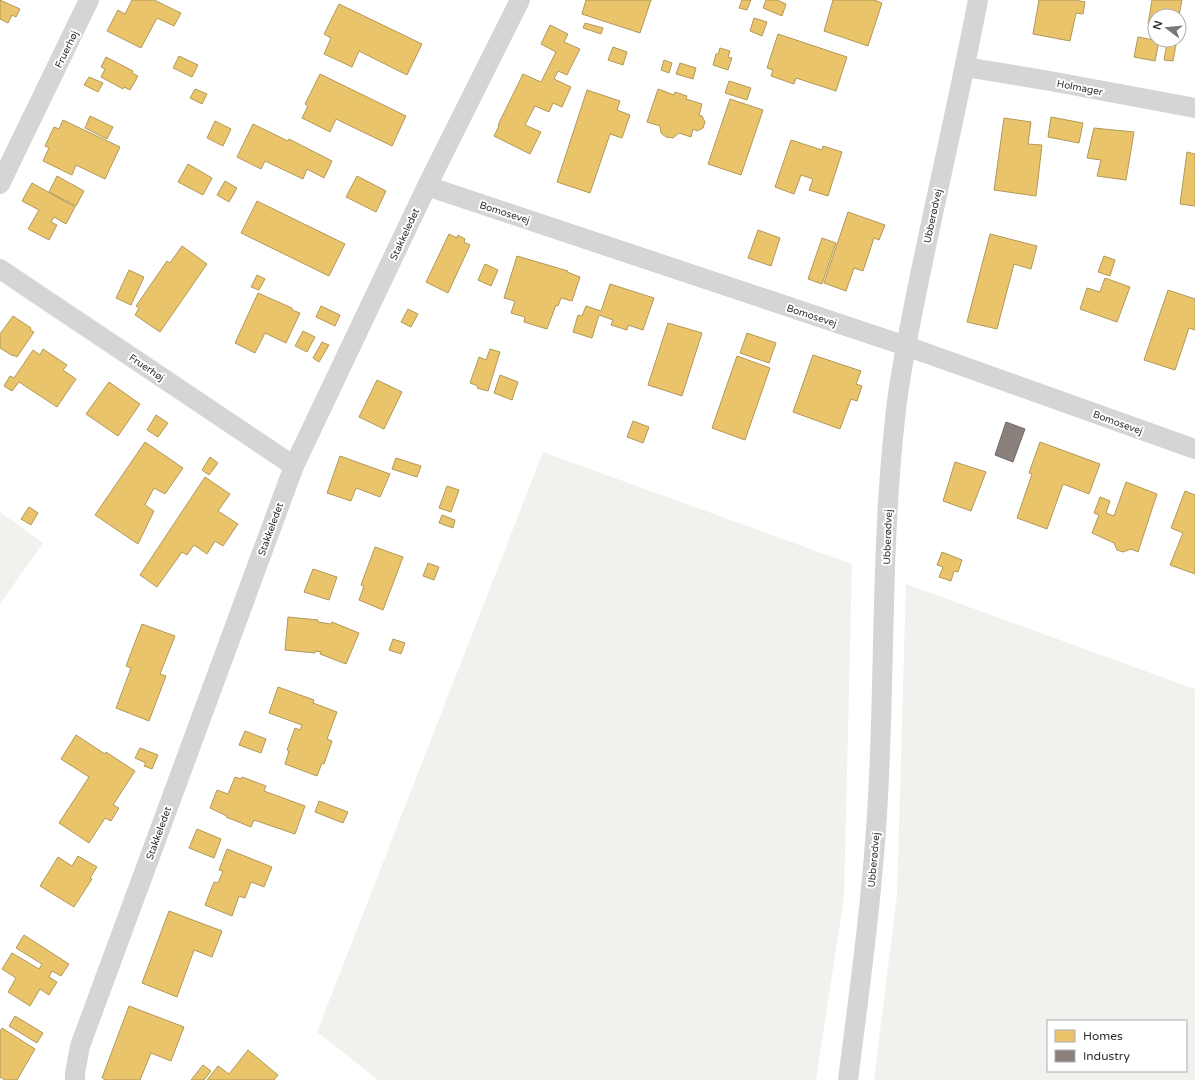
<svg xmlns="http://www.w3.org/2000/svg" width="1195" height="1080" font-family="'Varela Round',sans-serif">
<rect width="100%" height="100%" fill="#fff"/>
<g fill="#f0f3ed" fill-rule="evenodd">
<polygon points="543,452 852,564 844,897 816,1080 378,1080 317,1032"/>
<polygon points="0,512 43,543 0,604"/>
<path d="M906,584L1195,689V1080H874L897,895ZM1048,1021H1186V1071H1048Z"/>
</g>
<g fill="#e9c46a" stroke="#b29859">
<polygon points="0,0 20,9 16,17 12,15 8,23 0,19"/>
<polygon points="132,0 154,0 181,13 174,26 157,18 141,48 107,31 118,10 125,14"/>
<polygon points="586,0 651,0 640,33 582,14"/>
<polygon points="742,0 751,0 747,10 739,8"/>
<polygon points="766,0 777,0 786,4 782,16 763,8"/>
<polygon points="833,0 874,0 882,3 868,46 824,31"/>
<polygon points="1039,0 1075,0 1085,2 1083,14 1076,13 1070,41 1033,34"/>
<polygon points="1152,0 1182,0 1179,16 1155,16 1155,25 1148,24"/>
<polygon points="339,4 422,44 407,75 359,51 352,67 324,54 331,38 324,34"/>
<polygon points="754,18 767,22 762,36 750,31"/>
<polygon points="585,23 603,28 601,34 583,28"/>
<polygon points="550,25 568,34 564,42 580,49 567,75 558,71 554,79 571,87 562,107 553,103 549,112 535,106 525,125 541,132 530,154 494,136 499,126 498,125 523,74 541,82 556,52 541,44"/>
<polygon points="778,34 847,57 836,91 796,78 794,84 771,76 773,70 767,68"/>
<polygon points="1138,37 1159,41 1155,61 1134,57"/>
<polygon points="1167,43 1176,45 1173,61 1164,60"/>
<polygon points="613,47 627,52 623,65 608,60"/>
<polygon points="720,48 730,51 728,57 732,58 728,70 713,65 716,54 718,54"/>
<polygon points="179,56 198,65 192,77 173,68"/>
<polygon points="106,57 133,71 132,73 138,76 130,90 124,87 123,89 101,77 105,69 101,67"/>
<polygon points="664,60 672,63 669,73 661,70"/>
<polygon points="680,63 696,68 693,79 676,74"/>
<polygon points="320,74 406,116 392,146 336,119 330,132 302,118 308,106 305,104"/>
<polygon points="89,77 103,83 98,92 84,85"/>
<polygon points="729,81 751,88 747,100 725,93"/>
<polygon points="195,89 207,94 202,104 190,98"/>
<polygon points="658,89 674,95 675,92 687,96 686,99 702,104 699,115 702,116 705,122 703,128 697,131 693,129 691,137 679,133 673,138 666,137 661,133 660,126 647,122"/>
<polygon points="587,90 620,101 617,110 630,115 622,138 610,134 590,193 557,182"/>
<polygon points="730,99 763,110 741,175 708,164"/>
<polygon points="90,116 113,127 107,139 85,128"/>
<polygon points="1051,117 1083,123 1079,143 1048,137"/>
<polygon points="1004,118 1031,122 1028,144 1042,145 1036,196 994,190"/>
<polygon points="63,120 120,147 105,179 76,165 72,175 43,161 49,148 45,146 54,127 59,129"/>
<polygon points="215,121 231,129 223,146 207,138"/>
<polygon points="253,124 288,141 289,139 332,161 324,178 307,169 303,179 265,161 261,169 237,157"/>
<polygon points="1094,128 1134,132 1126,180 1097,176 1101,160 1087,158"/>
<polygon points="791,140 822,150 823,146 842,152 828,196 809,190 813,179 801,175 794,194 775,187"/>
<polygon points="1187,152 1195,154 1195,206 1180,204"/>
<polygon points="188,164 212,178 203,195 178,182"/>
<polygon points="57,176 84,191 76,206 49,192"/>
<polygon points="357,176 386,191 376,212 346,197"/>
<polygon points="225,181 237,188 229,202 217,195"/>
<polygon points="32,183 75,207 66,224 54,217 51,222 57,225 49,240 28,229 39,210 22,201"/>
<polygon points="257,201 345,244 329,276 241,233"/>
<polygon points="848,212 885,225 879,240 874,238 863,271 854,268 846,291 824,283"/>
<polygon points="758,230 780,238 771,266 748,258"/>
<polygon points="449,234 457,238 458,235 465,239 464,242 470,245 448,293 426,282"/>
<polygon points="990,234 1037,246 1031,269 1014,264 997,329 967,322"/>
<polygon points="822,238 836,243 822,284 808,279"/>
<polygon points="182,246 207,264 160,332 135,315 139,308 136,306 167,261 170,263"/>
<polygon points="517,256 568,271 567,272 580,277 572,301 561,298 558,306 556,305 547,329 524,322 525,317 511,313 515,301 504,298"/>
<polygon points="1104,256 1115,260 1110,276 1098,272"/>
<polygon points="485,264 498,270 491,286 478,280"/>
<polygon points="129,270 144,277 131,305 116,298"/>
<polygon points="257,275 265,279 259,290 251,287"/>
<polygon points="1105,278 1130,287 1117,322 1080,309 1087,288 1100,292"/>
<polygon points="610,284 654,298 643,330 628,325 627,330 611,325 613,320 599,315 592,338 573,332 578,315 582,316 586,306 601,311"/>
<polygon points="1168,290 1195,299 1195,330 1189,328 1175,370 1144,360"/>
<polygon points="258,293 292,308 292,310 300,313 286,343 265,333 255,353 235,343"/>
<polygon points="321,306 340,315 335,326 316,317"/>
<polygon points="408,309 418,314 411,327 401,322"/>
<polygon points="13,316 31,328 30,330 34,332 17,357 13,355 13,356 0,348 0,334"/>
<polygon points="668,323 702,333 682,396 648,385"/>
<polygon points="303,331 315,337 307,352 295,346"/>
<polygon points="747,333 776,343 769,363 740,353"/>
<polygon points="322,342 329,345 319,362 313,358"/>
<polygon points="43,349 67,365 63,370 76,379 57,407 19,382 12,391 4,386 10,376 14,378 33,350 40,355"/>
<polygon points="490,349 500,352 488,391 477,388 478,386 470,383 479,357 486,360"/>
<polygon points="813,355 861,371 856,384 862,386 857,401 851,399 840,429 793,412"/>
<polygon points="737,356 770,368 745,440 712,428"/>
<polygon points="500,375 518,382 512,400 494,393"/>
<polygon points="377,380 402,392 384,429 359,417"/>
<polygon points="109,382 140,404 118,436 86,414"/>
<polygon points="156,415 168,423 158,437 147,430"/>
<polygon points="633,421 649,427 643,443 627,437"/>
<polygon points="145,442 183,468 165,494 154,488 145,505 154,511 138,544 95,515"/>
<polygon points="1040,442 1100,464 1089,494 1063,484 1047,529 1017,518 1032,474 1029,473"/>
<polygon points="340,456 390,474 380,497 356,488 351,501 327,493"/>
<polygon points="210,457 218,463 209,475 202,470"/>
<polygon points="396,458 421,466 417,477 392,469"/>
<polygon points="955,462 986,472 971,511 943,501"/>
<polygon points="205,477 230,494 218,511 238,524 223,546 215,541 207,554 194,545 187,555 182,552 157,587 140,575"/>
<polygon points="1126,482 1157,494 1138,552 1131,549 1123,552 1117,550 1114,543 1092,533 1099,515 1094,513 1100,497 1110,501 1106,513 1114,516"/>
<polygon points="447,486 459,490 451,512 439,508"/>
<polygon points="1185,491 1195,495 1195,574 1170,565 1183,533 1171,528"/>
<polygon points="29,507 38,513 31,525 21,519"/>
<polygon points="442,515 455,520 453,528 439,523"/>
<polygon points="375,547 403,557 383,610 359,600 364,586 361,585"/>
<polygon points="942,552 962,560 958,572 954,571 951,581 939,577 943,567 937,565"/>
<polygon points="428,563 439,567 434,580 423,576"/>
<polygon points="313,569 337,577 329,600 304,592"/>
<polygon points="288,617 318,620 318,622 331,624 332,622 359,633 346,664 320,654 321,652 315,651 315,653 285,650"/>
<polygon points="142,624 175,636 160,674 166,676 149,721 116,708 131,668 126,666"/>
<polygon points="393,639 405,643 401,654 389,650"/>
<polygon points="278,687 314,700 313,703 337,712 327,739 332,741 324,764 322,763 317,776 285,764 289,751 287,750 295,728 300,730 302,725 269,713"/>
<polygon points="245,731 266,739 261,753 239,745"/>
<polygon points="76,735 105,754 106,752 135,771 113,805 119,808 111,821 105,818 89,843 59,823 89,777 61,759"/>
<polygon points="140,748 158,755 152,769 144,766 146,763 135,758"/>
<polygon points="235,777 241,779 242,777 266,786 264,791 305,806 295,834 254,820 251,827 226,817 227,816 210,808 217,790 228,794"/>
<polygon points="319,801 348,812 343,823 315,812"/>
<polygon points="197,829 221,839 214,858 189,848"/>
<polygon points="227,849 272,867 264,887 251,882 245,898 239,896 232,916 205,905 214,882 218,883 223,871 219,870"/>
<polygon points="78,856 97,867 90,878 92,879 74,907 40,886 58,857 72,866"/>
<polygon points="169,911 222,931 212,957 194,950 177,997 142,983"/>
<polygon points="24,935 69,964 61,976 52,971 49,977 57,982 49,995 40,989 30,1006 8,992 16,978 2,969 12,953 39,969 42,964 16,948"/>
<polygon points="129,1006 184,1027 171,1061 151,1053 140,1080 106,1080 102,1078"/>
<polygon points="15,1016 43,1033 37,1043 9,1026"/>
<polygon points="2,1028 35,1049 17,1080 5,1080 0,1077 0,1031"/>
<polygon points="248,1050 278,1075 274,1080 207,1080 218,1066 229,1074"/>
<polygon points="203,1065 211,1071 204,1080 191,1080"/>
</g>
<polygon fill="#8a817c" stroke="#6f6966" points="1006,422 1025,429 1013,462 995,455"/>
<g fill="none" stroke-linecap="round" stroke-linejoin="round">
<g stroke="#d5d5d5" stroke-width="20">
<polyline points="965,67 1050,81 1195,108"/>
<polyline points="0,184 89,0"/>
<polyline points="427,186 906,346 1195,449"/>
<polyline points="0,269 294,466"/>
<polyline points="75,1080 75,1073 80,1046 294,466 427,186 520,0"/>
<path d="M848,1080C860,986 873,892 878,797C885,671 881,544 895,419C899,377 908,336 916,295C936,196 959,99 978,0"/>
</g>
</g>
<g text-anchor="middle" stroke-width="4" stroke-linejoin="round" paint-order="stroke">
<g font-size="10" fill="#313131" stroke="#fff">
<text transform="translate(66 49) rotate(-64)" y="4">Fruerhøj</text>
<text transform="translate(1080 87) rotate(11)" y="4">Holmager</text>
<text transform="translate(505 212) rotate(18)" y="4">Bomosevej</text>
<text transform="translate(932 216) rotate(-78)" y="4">Ubberødvej</text>
<text transform="translate(404 234) rotate(-65)" y="4">Stakkeledet</text>
<text transform="translate(812 315) rotate(18)" y="4">Bomosevej</text>
<text transform="translate(147 367) rotate(34)" y="4">Fruerhøj</text>
<text transform="translate(1118 422) rotate(20)" y="4">Bomosevej</text>
<text transform="translate(270 529) rotate(-70)" y="4">Stakkeledet</text>
<text transform="translate(887 537) rotate(-88)" y="4">Ubberødvej</text>
<text transform="translate(158 833) rotate(-70)" y="4">Stakkeledet</text>
<text transform="translate(873 860) rotate(-85)" y="4">Ubberødvej</text>
</g>
</g>
<rect x="1047" y="1020" width="140" height="52" fill="#ffffff" stroke="#adadad"/>
<rect x="1055" y="1030" width="20" height="12" fill="#e9c46a" stroke="#adadad"/>
<text x="1083" y="1040" font-size="12" fill="#313131">Homes</text>
<rect x="1055" y="1050" width="20" height="12" fill="#8a817c" stroke="#adadad"/>
<text x="1083" y="1060" font-size="12" fill="#313131">Industry</text>
<g transform="translate(1167 28) rotate(286)"><circle r="19" fill="#ffffff" stroke="#adadad"/>
<path d="M0-3L7 15L0 10L-7 15Z" fill="#797979"/>
<text y="-6" font-size="11" font-weight="bold" text-anchor="middle" fill="#313131">N</text>
</g>
</svg>
